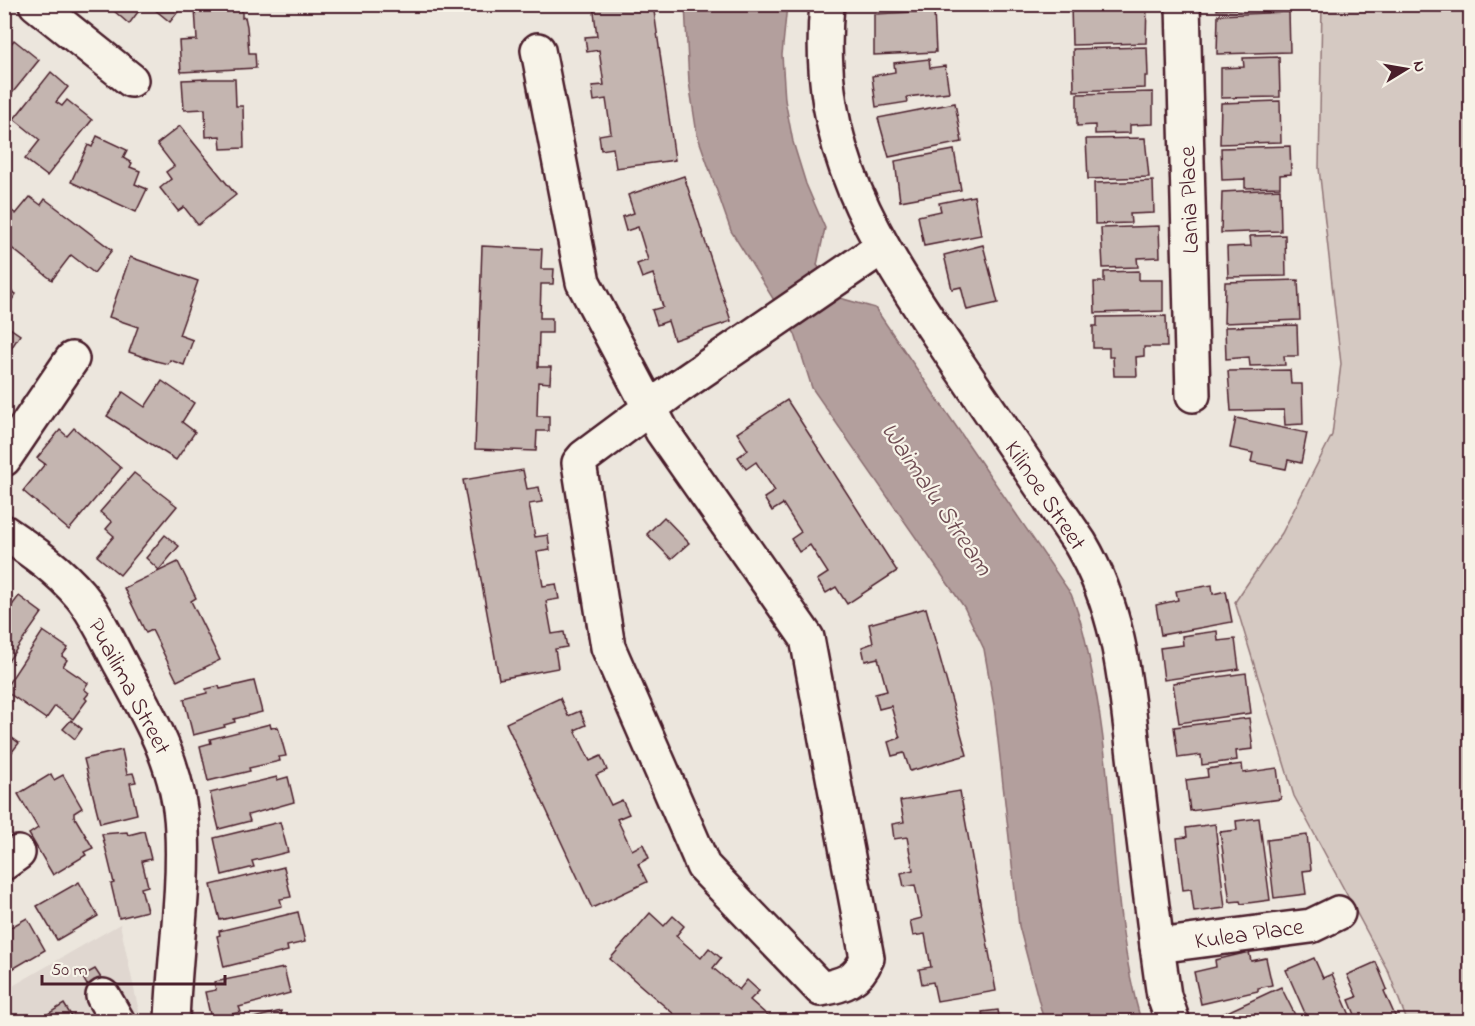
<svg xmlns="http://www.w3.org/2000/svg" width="1475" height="1026" font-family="'Indie Flower',sans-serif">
<rect width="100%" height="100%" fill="#ece6dd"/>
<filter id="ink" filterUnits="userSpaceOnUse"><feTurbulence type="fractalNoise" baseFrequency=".0167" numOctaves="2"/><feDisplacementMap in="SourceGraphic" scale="12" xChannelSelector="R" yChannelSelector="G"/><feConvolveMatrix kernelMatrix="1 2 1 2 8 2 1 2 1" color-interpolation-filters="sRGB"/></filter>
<g filter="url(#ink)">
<polygon fill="#e0d7d0" points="120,924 141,1021 5,1021 4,991"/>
<polygon fill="#d5c9c2" stroke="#907476" stroke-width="1.5" points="1322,5 1470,5 1470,1021 1407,1021 1389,973 1294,796 1235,602 1282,533 1332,435 1341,364 1319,168"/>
<path fill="#b39f9d" stroke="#896c6f" stroke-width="1.5" d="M685,5H787L782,55L785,100L793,142L806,184L825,228L817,265L840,298L875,308L1071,594C1083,623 1088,652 1094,682C1116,794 1110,913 1141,1021H1044L1019,926L994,705L984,649L964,607L812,388L795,334L731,231L697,134L689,82Z"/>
<g fill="#c4b5b0" stroke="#4a1f2b" stroke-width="1.5">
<polygon points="106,4 144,4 129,24"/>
<polygon points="148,4 184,4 170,22"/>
<polygon points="201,4 242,4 242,18 245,17 247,26 249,53 255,53 256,68 181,72 179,41 197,40 195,9 201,9"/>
<polygon points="593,4 653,4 675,160 616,168 613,148 601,150 599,135 611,133 606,99 594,101 592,86 604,85 599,50 587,52 585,37 597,36"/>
<polygon points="1147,4 1146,43 1072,45 1071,5"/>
<polygon points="1217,4 1275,4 1275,8 1217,10"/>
<polygon points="934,11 936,52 874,55 874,14"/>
<polygon points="1289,12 1290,52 1217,54 1218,15"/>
<polygon points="14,40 39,60 5,102 4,52"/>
<polygon points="1147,47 1148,76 1145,76 1145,88 1074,91 1073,49"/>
<polygon points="1279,57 1280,97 1221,98 1221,68 1244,67 1243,58"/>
<polygon points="929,59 930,68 945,66 949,92 907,97 908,102 876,107 872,76 895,72 894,63"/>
<polygon points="51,72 68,87 56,102 62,106 67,100 92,120 47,176 25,159 40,140 14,119"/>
<polygon points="207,79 235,79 236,106 243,106 244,148 221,149 220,136 206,137 205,109 184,110 182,80"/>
<polygon points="1153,92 1153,124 1130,125 1130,133 1095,134 1095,125 1077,126 1077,94"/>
<polygon points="1280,101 1281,142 1220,144 1221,103"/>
<polygon points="955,103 962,142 889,157 878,118"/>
<polygon points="180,126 236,195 198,225 184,207 178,211 160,188 171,179 166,172 174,166 157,144"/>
<polygon points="97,136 127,150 123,158 132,163 130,167 140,171 135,184 147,189 136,212 71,182 88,145 92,147"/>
<polygon points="1145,138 1149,177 1088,179 1086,139"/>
<polygon points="1290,146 1291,174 1280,175 1280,187 1245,188 1245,179 1222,180 1221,148"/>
<polygon points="954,150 961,190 900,201 895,161"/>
<polygon points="684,176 731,321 674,340 668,321 657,325 652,310 663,307 653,274 642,278 637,264 648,260 638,227 626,231 622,217 634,213 628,195"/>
<polygon points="1153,181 1154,213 1130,214 1131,223 1095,224 1094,183"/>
<polygon points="1280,189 1281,231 1221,233 1222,192"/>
<polygon points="974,196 981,235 924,246 918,216 941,211 939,203"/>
<polygon points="30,197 41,205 45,199 112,250 94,273 71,255 52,280 4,242 4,205 16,214"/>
<polygon points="1159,226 1160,257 1137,258 1138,267 1103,268 1101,228"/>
<polygon points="1285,235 1286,276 1228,277 1227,247 1251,246 1250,236"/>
<polygon points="983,245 998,303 967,310 961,287 952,289 944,255"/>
<polygon points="482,246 542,249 541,269 554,269 553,284 541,284 540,318 552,318 552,333 539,333 538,367 551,367 550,383 538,382 537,416 549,416 549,431 537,431 536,451 475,449"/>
<polygon points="130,257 198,281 179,335 193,340 184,365 170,360 168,364 156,361 129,352 138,327 109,317"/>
<polygon points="1139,271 1139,280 1163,280 1163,311 1095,313 1094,282 1104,282 1104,272"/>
<polygon points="1298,280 1300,320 1224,323 1225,282"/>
<polygon points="4,287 16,294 4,311"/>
<polygon points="1166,316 1167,347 1144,347 1144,356 1136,357 1137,376 1114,376 1113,357 1109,357 1109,348 1093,348 1093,326 1097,326 1097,317"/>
<polygon points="4,324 20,335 4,359"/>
<polygon points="1297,325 1298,356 1284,356 1285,365 1250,366 1249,357 1226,359 1225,327"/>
<polygon points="1290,370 1291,384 1302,384 1303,424 1285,425 1284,410 1231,411 1228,371"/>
<polygon points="162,381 194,403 182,422 195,432 176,460 107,416 123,392 145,407"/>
<polygon points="787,400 897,571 847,604 836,587 826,593 817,580 828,573 810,545 799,552 791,539 801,532 783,504 772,511 764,498 775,491 756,462 746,469 738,457 748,450 737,433"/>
<polygon points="1236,418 1307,433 1301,463 1288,460 1286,469 1251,462 1253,453 1230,448"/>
<polygon points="74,428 121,468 69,530 23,491 45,464 37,458 60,430 67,436"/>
<polygon points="523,470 527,489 539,487 542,502 529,504 535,537 548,535 550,550 537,552 543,586 556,584 559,599 546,601 552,634 564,632 567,647 555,649 558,668 499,679 463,480"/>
<polygon points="134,473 177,506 120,575 97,556 114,536 106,529 112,522 100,512"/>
<polygon points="664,517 689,543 671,559 647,534"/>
<polygon points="165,535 179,546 159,570 146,558"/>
<polygon points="178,562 196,598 191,601 220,660 177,681 152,630 146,633 124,588"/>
<polygon points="1212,585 1213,594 1226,591 1232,622 1161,635 1156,605 1178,600 1176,591"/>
<polygon points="19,596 42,613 4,667 4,616"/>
<polygon points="926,608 967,755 910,771 904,753 892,756 888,742 900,738 891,706 879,709 875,694 887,691 878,658 865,661 862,647 873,643 869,624"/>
<polygon points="43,631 68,648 62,656 67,660 63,666 88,683 84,689 89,693 85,698 87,700 73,719 55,706 46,719 4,690"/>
<polygon points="1217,631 1218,641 1235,639 1239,669 1164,680 1160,648 1183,645 1182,636"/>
<polygon points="1246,673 1251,713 1179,723 1173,683"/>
<polygon points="254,681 262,712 234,719 235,722 224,725 225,727 193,735 184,699 207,693 206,689 219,686 220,689"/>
<polygon points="560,698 568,716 580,711 586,725 575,730 590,761 601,756 607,770 596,775 611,805 622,800 629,814 617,819 632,850 643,844 649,858 638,864 647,882 592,908 506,723"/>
<polygon points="1249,718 1253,749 1236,751 1237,760 1202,765 1201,755 1178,758 1174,727"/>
<polygon points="71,720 82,729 75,739 63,729"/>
<polygon points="270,724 271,728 278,727 286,756 279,757 280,761 249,768 250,771 208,781 200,746 211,743 210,739"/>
<polygon points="4,732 19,743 4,762"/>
<polygon points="122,750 127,774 133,773 136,782 130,783 137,814 100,823 84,759"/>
<polygon points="1242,764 1243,773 1277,768 1281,799 1190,811 1186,780 1208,777 1207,769"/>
<polygon points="51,774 54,780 63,775 82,808 74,813 74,816 93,848 84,852 86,855 53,875 29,834 38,828 18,794"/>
<polygon points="277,777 277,780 288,777 294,802 248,815 250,821 219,829 210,793"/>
<polygon points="960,791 996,991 937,1001 933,982 922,984 919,969 931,967 925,934 913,936 910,921 922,918 915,885 904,887 901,873 913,870 907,837 894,839 892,824 904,822 900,801"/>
<polygon points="1259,818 1270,900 1241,904 1240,901 1230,902 1220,832 1237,830 1236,821"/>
<polygon points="280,822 288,852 252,861 254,867 222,875 214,838"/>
<polygon points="1215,824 1225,908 1194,912 1191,889 1183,890 1177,838 1187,837 1186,828"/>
<polygon points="144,831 151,859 142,861 148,886 141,888 147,911 119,918 111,884 114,883 102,834 127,832 128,835"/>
<polygon points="1307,835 1311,870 1303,871 1306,894 1274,898 1267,840"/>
<polygon points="284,867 291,897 280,899 282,906 220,920 211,885"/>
<polygon points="79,882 98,916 57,940 37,906"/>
<polygon points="298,912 305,942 287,946 288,951 224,967 217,936 220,935 219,931"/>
<polygon points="650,913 664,926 673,916 684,926 676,936 701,958 709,948 721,958 713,968 739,990 747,980 759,991 750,1000 775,1022 683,1022 610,959"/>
<polygon points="27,918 45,950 4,974 4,931"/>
<polygon points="1249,952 1251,961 1266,958 1272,985 1258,988 1258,991 1201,1004 1194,972 1216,967 1215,960"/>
<polygon points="1314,958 1323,978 1332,974 1353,1022 1309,1022 1286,970"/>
<polygon points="1376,962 1387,989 1384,991 1396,1018 1388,1022 1358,1022 1349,1000 1357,997 1347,975"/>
<polygon points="284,968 290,993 239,1007 241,1012 211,1019 205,992 216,990 214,982"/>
<polygon points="95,969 101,978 87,985 82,976"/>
<polygon points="1281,987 1297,1019 1292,1022 1210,1020"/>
<polygon points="64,1004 75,1022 35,1022"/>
<polygon points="998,1010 1000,1022 984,1022 982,1012"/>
<polygon points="281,1011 283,1022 235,1022 250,1019"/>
</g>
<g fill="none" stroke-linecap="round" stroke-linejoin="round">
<defs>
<g id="minor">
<polyline points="36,4 131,80"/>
<path d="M827,4C813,156 880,248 960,367C1000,426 1040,485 1080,543C1123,616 1126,691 1136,773C1145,847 1153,922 1164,996L1173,1022"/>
<polyline points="1183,4 1193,395"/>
<path d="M538,50L583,282L662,431L807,638L867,958C858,980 844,985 821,989L703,866L699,856L608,647L579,463L584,457L678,387L881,248"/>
<polyline points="4,459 72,359"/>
<path d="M4,532C32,551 59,570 81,596C98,617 109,643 122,667C151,719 180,769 182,831C185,894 174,958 172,1022"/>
<polyline points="4,863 18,853"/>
<polyline points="1157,946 1311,926 1338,913"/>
<polyline points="103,996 118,1022"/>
</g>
</defs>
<use href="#minor" stroke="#4a1f2b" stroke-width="38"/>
<use href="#minor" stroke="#f7f3e8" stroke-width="33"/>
</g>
</g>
<g text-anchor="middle" stroke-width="4.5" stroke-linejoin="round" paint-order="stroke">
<g font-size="24" fill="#4a1f2b" stroke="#f7f3e8">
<text transform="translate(1188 200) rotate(-92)" y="8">Lania Place</text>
<text transform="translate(1046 495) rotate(56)" y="8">Kilinoe Street</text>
<text transform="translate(130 686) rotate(62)" y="8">Puailima Street</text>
<text transform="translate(1249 933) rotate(-8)" y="8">Kulea Place</text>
</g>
<g font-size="26" font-style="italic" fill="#6f4c53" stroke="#f7f3e8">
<text transform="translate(938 498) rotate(56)" y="9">Waimalu Stream</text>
</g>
</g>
<rect width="1475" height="1026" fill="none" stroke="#f7f3e8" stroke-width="24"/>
<rect x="12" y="12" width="1451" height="1002" fill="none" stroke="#4a1f2b" stroke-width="2" filter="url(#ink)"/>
<g transform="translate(1406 69) rotate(79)" stroke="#f7f3e8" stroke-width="4.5" paint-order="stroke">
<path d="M0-4.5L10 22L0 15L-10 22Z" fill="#4a1f2b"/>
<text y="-9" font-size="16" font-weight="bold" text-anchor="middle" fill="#4a1f2b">N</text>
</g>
<path d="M42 975v9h183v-9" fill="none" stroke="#4a1f2b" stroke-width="3"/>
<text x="51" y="975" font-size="18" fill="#4a1f2b" stroke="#f7f3e8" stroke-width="4.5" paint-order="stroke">50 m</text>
</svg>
